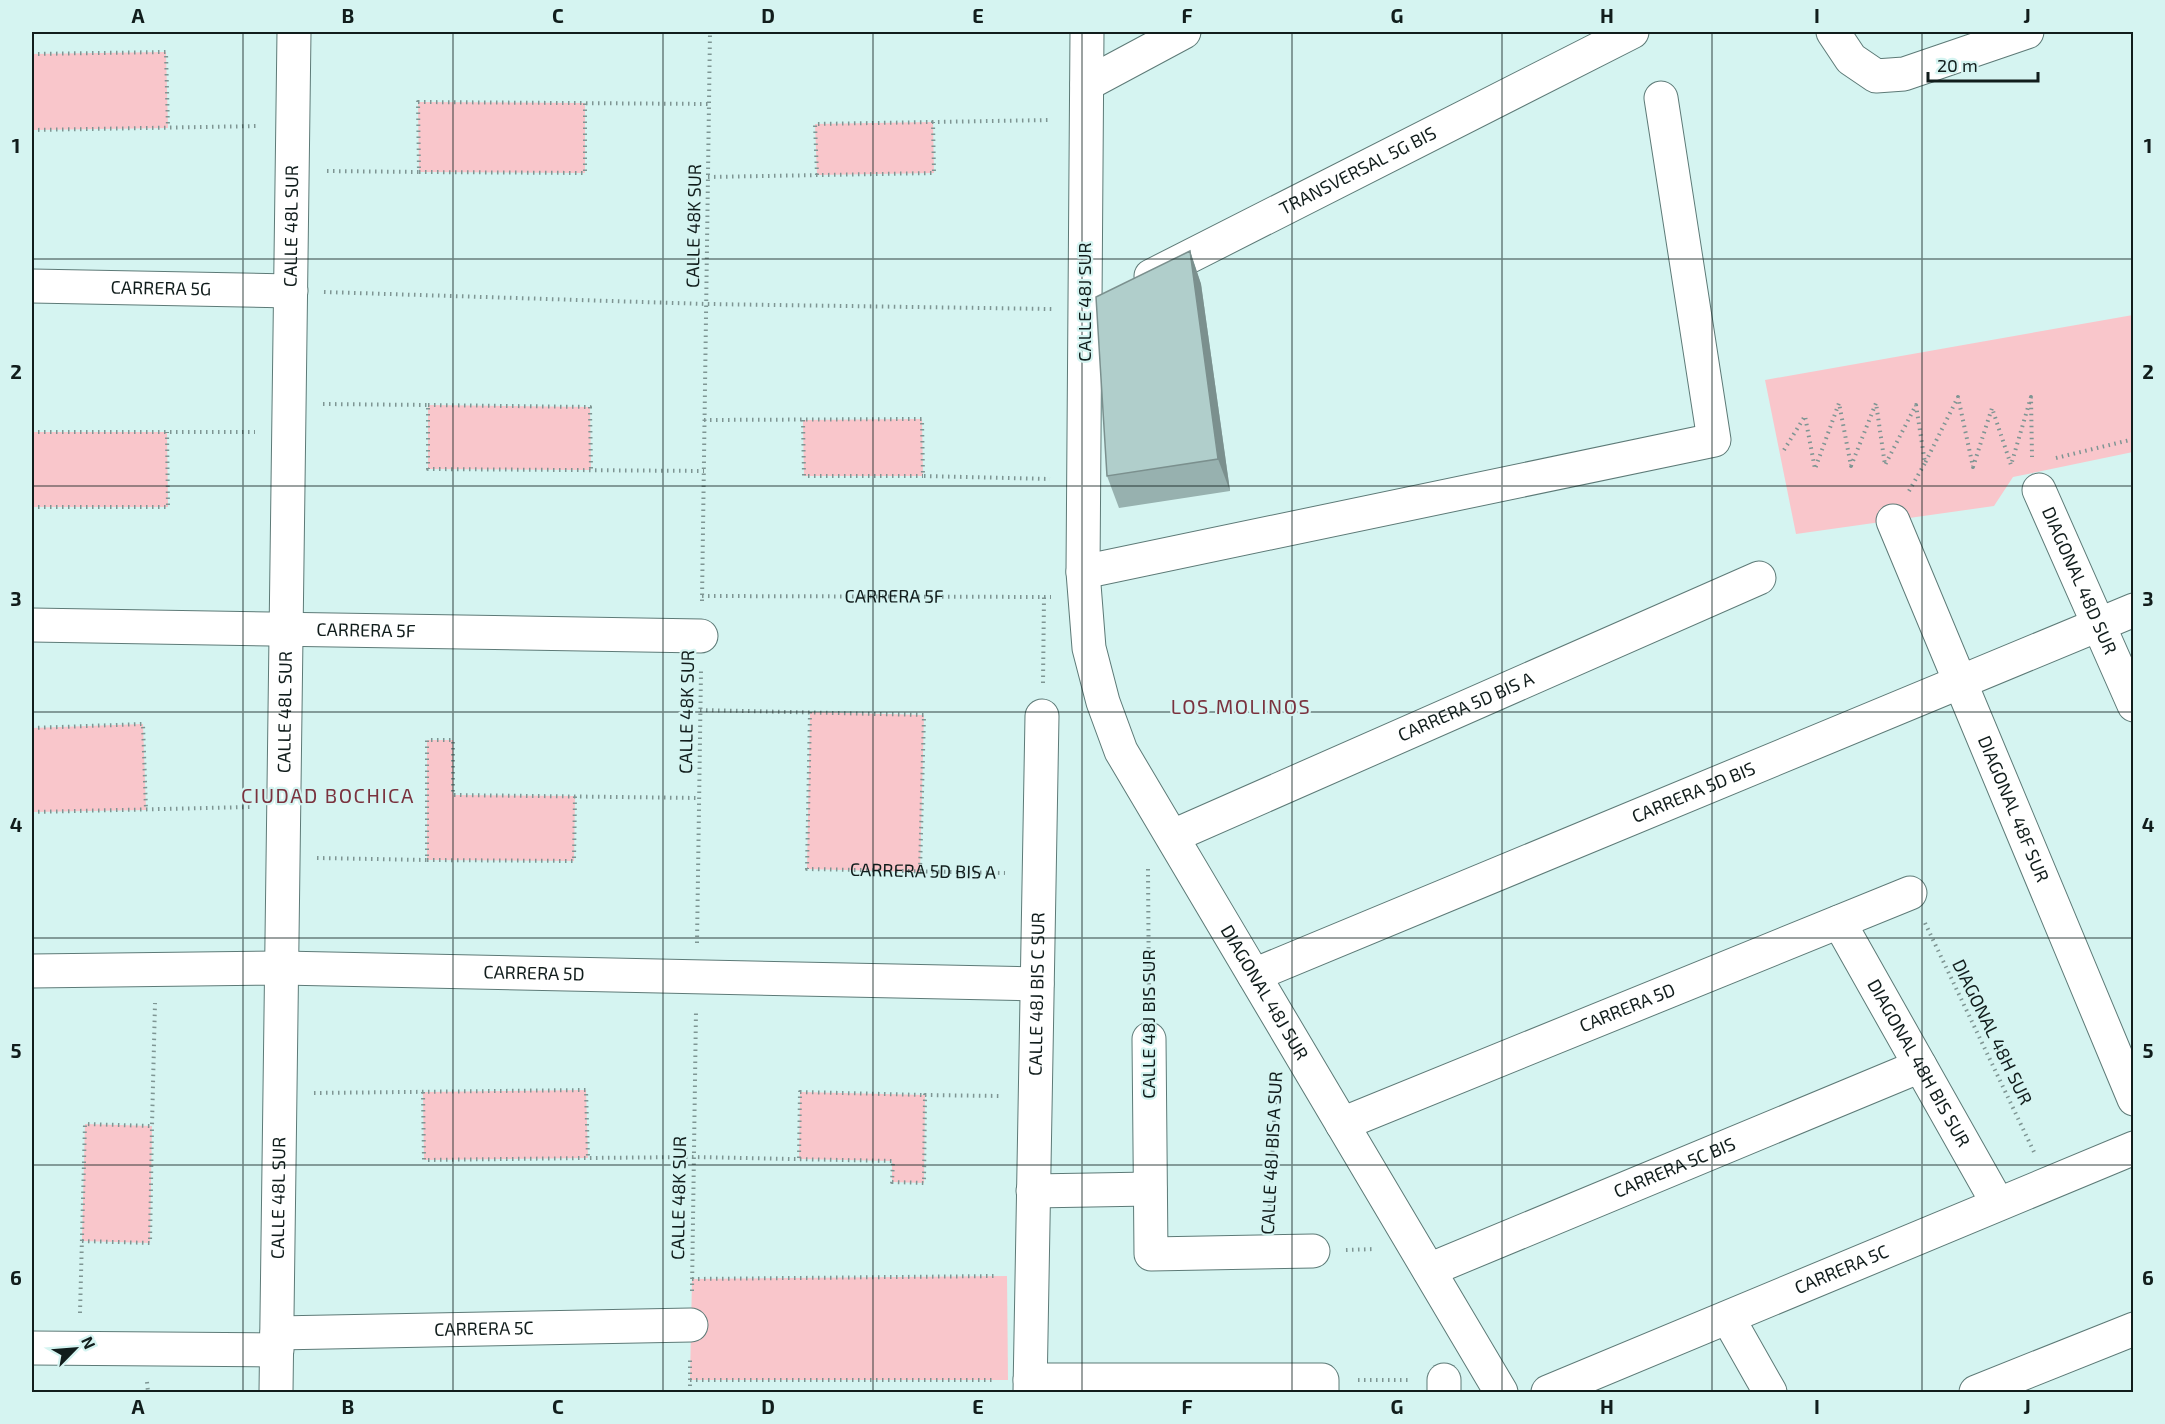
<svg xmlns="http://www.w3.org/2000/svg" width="2165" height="1424" font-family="'Exo 2',sans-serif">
<rect width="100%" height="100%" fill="#d5f4f1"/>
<g fill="#f9c6cb">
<polygon points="166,52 168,128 32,130 32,54"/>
<polygon points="418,102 585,103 585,173 419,172"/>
<polygon points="933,122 934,173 817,175 815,124"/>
<polygon points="2133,315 2133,452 2013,477 1994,506 1796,534 1765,380"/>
<polygon points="428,405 590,407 591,470 428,469"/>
<polygon points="922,419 923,476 804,476 803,420"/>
<polygon points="32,432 167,432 168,507 32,507"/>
<polygon points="810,712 924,715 920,872 807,869"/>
<polygon points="143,724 146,810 32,812 32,728"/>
<polygon points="427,740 453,740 453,795 575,796 574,861 427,860"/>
<polygon points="586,1090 588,1158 424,1160 423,1092"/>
<polygon points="800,1092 925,1095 924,1183 892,1182 892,1161 799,1159"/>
<polygon points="85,1124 152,1126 150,1243 82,1241"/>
<polygon points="1007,1276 1008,1380 690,1380 692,1279"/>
</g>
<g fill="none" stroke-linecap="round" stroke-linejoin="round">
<defs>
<g id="minor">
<path id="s3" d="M1087,32L1083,572L1089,648L1103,702L1121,751L1501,1392"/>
<polyline points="1833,32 1851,59 1876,76 1904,74 2027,32"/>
<polyline points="1087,84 1184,32"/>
<path id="s4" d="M1151,276L1632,32"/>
<path id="s5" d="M32,286L291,291"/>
<path id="s6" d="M2039,490L2134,705"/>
<path id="s7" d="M1893,521L2134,1099"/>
<polyline points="1083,572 1714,440 1661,98"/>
<path id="s8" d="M32,625L701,636"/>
<path id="s9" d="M1173,836L1759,578"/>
<path id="s10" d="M1839,922L1998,1204"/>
<path id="s11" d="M32,971L282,968L1037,984"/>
<path id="s12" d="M1254,975L2134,610"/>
<polyline points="1149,1039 1151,1254 1313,1251"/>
<path id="s13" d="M1342,1124L1910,893"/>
<polyline points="1033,1191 1150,1189"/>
<path id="s14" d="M1429,1270L1920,1066"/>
<polyline points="1728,1318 1770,1392"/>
<path id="s15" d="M277,1333L691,1325"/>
<polyline points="32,1348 277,1350"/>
<polyline points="1030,1380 1322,1380 1322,1392"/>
<path id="s16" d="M276,1392L294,32"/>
<path id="s17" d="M1030,1392L1042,716"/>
<polyline points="1444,1392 1444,1380"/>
<path id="s18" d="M1548,1392L2134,1148"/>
<polyline points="1976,1392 2134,1329"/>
</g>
</defs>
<use href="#minor" stroke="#5d7a77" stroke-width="35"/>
<g stroke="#7e9593" stroke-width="4" stroke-dasharray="1.5 4.5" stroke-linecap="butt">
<polyline points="32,54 166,52 168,128"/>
<polyline points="32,130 259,126"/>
<polyline points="327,171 419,172 418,102 709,104"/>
<polyline points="419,172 585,173 585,103"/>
<polyline points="817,175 815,124 933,122"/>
<polyline points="708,177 934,173 933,122 1051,120"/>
<polyline points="324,292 707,304 1052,309"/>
<polyline points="323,404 428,405 428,469 704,471"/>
<polyline points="428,405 590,407 591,470"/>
<polyline points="704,420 922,419 923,476 1050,479"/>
<polyline points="803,420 804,476 923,476"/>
<polyline points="32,432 255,432"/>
<polyline points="1784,450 1805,416 1815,469 1839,403 1851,466 1876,403 1885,465 1916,405 1925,463 1958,397 1973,467 1992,408 2011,465 2031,397 2032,457"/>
<polyline points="2056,458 2134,439"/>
<polyline points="1909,491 1925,463"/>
<polyline points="32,507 168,507 167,432"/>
<path id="s1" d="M702,596L1051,597"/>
<polyline points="702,601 710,32"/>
<polyline points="1043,683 1044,597"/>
<polyline points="700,710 924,715 920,872"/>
<path id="s2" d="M810,712L807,869L1005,873"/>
<polyline points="32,728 143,724 146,810"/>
<polyline points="32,812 250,807"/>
<polyline points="317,858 427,860 427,740 453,740 453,795 699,798"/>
<polyline points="427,860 574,861 575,796"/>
<polyline points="1148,869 1149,1005"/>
<polyline points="1925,923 2034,1152"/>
<polyline points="697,943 701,671"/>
<polyline points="423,1092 424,1160 588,1158"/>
<polyline points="314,1093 586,1090 588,1158 693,1157 893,1161 892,1182 924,1183 925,1095 1001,1096"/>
<polyline points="799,1158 800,1092 925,1095"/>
<polyline points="1269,1218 1276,1085"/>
<polyline points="82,1241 150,1243 152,1126"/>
<polyline points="1346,1250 1375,1249"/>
<polyline points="692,1279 997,1276"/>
<polyline points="692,1291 696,1010"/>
<polyline points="80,1313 85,1124 152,1126 155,1003"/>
<polyline points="690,1380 995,1380"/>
<polyline points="1358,1380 1410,1380"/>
<polyline points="147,1382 148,1392"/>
<polyline points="690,1392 690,1358"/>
</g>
<use href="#minor" stroke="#fff" stroke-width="33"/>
</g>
<polygon fill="#97b1af" points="1190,251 1201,284 1230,491 1119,508 1107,476"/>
<polygon fill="#7b908e" points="1190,251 1201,284 1230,491 1218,459"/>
<polygon fill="#b0cecb" stroke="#7b908e" stroke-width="1.5" points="1190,251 1218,459 1107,476 1096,297"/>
<path fill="none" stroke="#111d1c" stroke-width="1.5" stroke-opacity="0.55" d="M243,32V1392M453,32V1392M663,32V1392M873,32V1392M1082,32V1392M1292,32V1392M1502,32V1392M1712,32V1392M1922,32V1392M32,259H2134M32,486H2134M32,712H2134M32,938H2134M32,1165H2134"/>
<g text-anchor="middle" stroke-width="4.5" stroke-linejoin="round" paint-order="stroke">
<g font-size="18" fill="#111d1c" stroke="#d5f4f1">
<text dy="6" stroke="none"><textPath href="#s4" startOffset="232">TRANSVERSAL 5G BIS</textPath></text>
<text dy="6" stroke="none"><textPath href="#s16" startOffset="1166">CALLE 48L SUR</textPath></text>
<text transform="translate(694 226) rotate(-89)" y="6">CALLE 48K SUR</text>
<text dy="6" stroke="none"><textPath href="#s5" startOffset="129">CARRERA 5G</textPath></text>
<text transform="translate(1085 302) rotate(-90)" y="6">CALLE 48J SUR</text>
<text dy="6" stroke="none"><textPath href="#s6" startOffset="99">DIAGONAL 48D SUR</textPath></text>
<text dy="6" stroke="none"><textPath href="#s1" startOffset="192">CARRERA 5F</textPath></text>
<text dy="6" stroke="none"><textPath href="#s8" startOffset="334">CARRERA 5F</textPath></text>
<text dy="6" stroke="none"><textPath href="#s9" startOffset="320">CARRERA 5D BIS A</textPath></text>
<text dy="6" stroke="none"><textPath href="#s16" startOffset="680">CALLE 48L SUR</textPath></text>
<text transform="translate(687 712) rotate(-89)" y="6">CALLE 48K SUR</text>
<text dy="6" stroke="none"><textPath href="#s12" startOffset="476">CARRERA 5D BIS</textPath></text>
<text dy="6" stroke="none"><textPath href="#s7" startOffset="312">DIAGONAL 48F SUR</textPath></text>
<text dy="6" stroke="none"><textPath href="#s2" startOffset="273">CARRERA 5D BIS A</textPath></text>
<text dy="6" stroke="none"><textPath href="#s11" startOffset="502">CARRERA 5D</textPath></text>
<text dy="6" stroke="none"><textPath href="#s3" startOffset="1005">DIAGONAL 48J SUR</textPath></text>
<text dy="6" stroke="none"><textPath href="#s17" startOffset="398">CALLE 48J BIS C SUR</textPath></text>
<text dy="6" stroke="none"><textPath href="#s13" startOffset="308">CARRERA 5D</textPath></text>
<text transform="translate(1149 1024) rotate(-90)" y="6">CALLE 48J BIS SUR</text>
<text transform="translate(1992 1032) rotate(64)" y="6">DIAGONAL 48H SUR</text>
<text dy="6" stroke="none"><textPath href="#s10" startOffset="162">DIAGONAL 48H BIS SUR</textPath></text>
<text transform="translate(1272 1153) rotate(-87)" y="6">CALLE 48J BIS A SUR</text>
<text dy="6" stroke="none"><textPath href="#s14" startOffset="266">CARRERA 5C BIS</textPath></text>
<text dy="6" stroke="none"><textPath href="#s16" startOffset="194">CALLE 48L SUR</textPath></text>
<text transform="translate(679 1198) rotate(-89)" y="6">CALLE 48K SUR</text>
<text dy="6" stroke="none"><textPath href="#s18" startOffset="318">CARRERA 5C</textPath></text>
<text dy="6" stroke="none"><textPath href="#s15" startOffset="207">CARRERA 5C</textPath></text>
</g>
<g font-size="20" letter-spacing="1.5" fill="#7a323e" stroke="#d5f4f1">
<text x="1241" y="714">LOS MOLINOS</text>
<text x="328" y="803">CIUDAD BOCHICA</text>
</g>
</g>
<rect width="2165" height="1424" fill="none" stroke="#d5f4f1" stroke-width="66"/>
<g transform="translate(75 1349) rotate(65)" stroke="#d5f4f1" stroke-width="4.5" paint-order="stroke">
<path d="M0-4.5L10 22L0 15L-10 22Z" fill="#111d1c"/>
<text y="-9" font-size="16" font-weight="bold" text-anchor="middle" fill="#111d1c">N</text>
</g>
<path d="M1928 72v9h110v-9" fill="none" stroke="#111d1c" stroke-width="3"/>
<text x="1937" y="72" font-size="18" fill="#111d1c" stroke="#d5f4f1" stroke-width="4.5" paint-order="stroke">20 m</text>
<rect x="33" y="33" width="2099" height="1358" fill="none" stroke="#111d1c" stroke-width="2"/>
<g font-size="20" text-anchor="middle" font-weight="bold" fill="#111d1c">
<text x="138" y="23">A</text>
<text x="348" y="23">B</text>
<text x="558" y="23">C</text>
<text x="768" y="23">D</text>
<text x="978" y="23">E</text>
<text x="1187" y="23">F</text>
<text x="1397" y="23">G</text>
<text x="1607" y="23">H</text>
<text x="1817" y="23">I</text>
<text x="2027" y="23">J</text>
<text x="16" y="153">1</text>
<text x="2148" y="153">1</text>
<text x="16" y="379">2</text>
<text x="2148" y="379">2</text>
<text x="16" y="606">3</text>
<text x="2148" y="606">3</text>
<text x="16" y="832">4</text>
<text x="2148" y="832">4</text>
<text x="16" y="1058">5</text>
<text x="2148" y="1058">5</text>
<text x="16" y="1285">6</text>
<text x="2148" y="1285">6</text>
<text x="138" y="1414">A</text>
<text x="348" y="1414">B</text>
<text x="558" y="1414">C</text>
<text x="768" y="1414">D</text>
<text x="978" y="1414">E</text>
<text x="1187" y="1414">F</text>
<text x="1397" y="1414">G</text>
<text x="1607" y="1414">H</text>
<text x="1817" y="1414">I</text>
<text x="2027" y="1414">J</text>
</g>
</svg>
